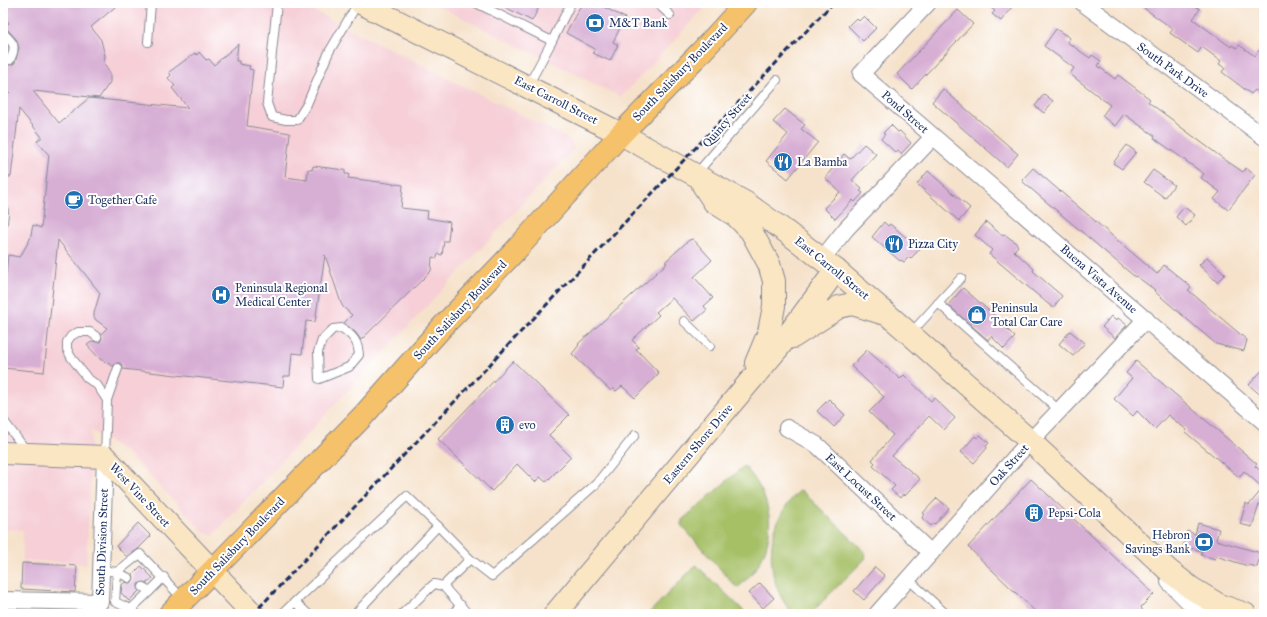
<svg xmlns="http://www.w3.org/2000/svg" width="1267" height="617" font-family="'IM FELL Great Primer',serif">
<rect width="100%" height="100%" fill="#fff"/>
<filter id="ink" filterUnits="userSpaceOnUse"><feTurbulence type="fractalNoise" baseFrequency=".025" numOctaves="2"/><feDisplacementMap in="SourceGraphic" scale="8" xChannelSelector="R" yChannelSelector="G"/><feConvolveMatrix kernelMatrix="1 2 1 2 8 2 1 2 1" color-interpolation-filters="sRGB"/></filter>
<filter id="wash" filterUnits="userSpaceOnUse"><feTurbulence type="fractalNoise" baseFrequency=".012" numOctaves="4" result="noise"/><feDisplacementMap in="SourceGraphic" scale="16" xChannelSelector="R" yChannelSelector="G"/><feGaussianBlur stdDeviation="0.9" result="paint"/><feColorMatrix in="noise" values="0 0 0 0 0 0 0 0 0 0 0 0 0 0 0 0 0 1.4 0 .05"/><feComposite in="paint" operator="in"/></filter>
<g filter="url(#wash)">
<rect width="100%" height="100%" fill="#f6e2cb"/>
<g fill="#f6cfd7">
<polygon points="3,3 298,3 571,140 574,149 212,536 204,532 125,451 91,430 91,470 86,564 23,560 23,530 3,529"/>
<polygon points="432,3 709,3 621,97"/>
</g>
<g fill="#a6c066" stroke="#607862">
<path d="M744,466C780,504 778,555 737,588L681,525L682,520Z"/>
<path d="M801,490L865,552L866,558L810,614H793C762,580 764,520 801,490Z"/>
<polygon points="696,565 747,614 648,614"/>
</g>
<g id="blocks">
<g fill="#d7aed4">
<polygon points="3,3 120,3 91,27 101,40 105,56 104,63 110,73 110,82 99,98 33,91 59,123 89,98 188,108 172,88 175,86 168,78 171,75 169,72 195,53 197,55 199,52 206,60 209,59 214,65 238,44 236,61 239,61 239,64 250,66 249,69 253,70 247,126 290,133 285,177 307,180 308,169 312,170 313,166 345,170 345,174 349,174 348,178 403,185 401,208 428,211 427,218 450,222 448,241 444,241 442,255 438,254 437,258 432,257 431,271 361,340 356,333 344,323 352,315 343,307 341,303 325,255 315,322 306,321 302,354 292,353 290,376 284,376 283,387 123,369 122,365 120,363 117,363 113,366 100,359 87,345 93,341 96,342 100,342 102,338 101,334 107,328 96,320 94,317 94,313 100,293 58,240 44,372 3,368 3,273 6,273 8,255 20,257 30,239 33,225 41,228 49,155 37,141 42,137 19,109 11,177 3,176 3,99 10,92 3,84 3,40 8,47 5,60 7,65 11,65 15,63 19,48 16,39 7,29 4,28 9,23 3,15"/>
<polygon points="497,3 541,3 532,21"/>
<polygon points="582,3 596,3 625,18 613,42 618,45 610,61 593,53 595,49 566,33"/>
<polygon points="985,3 1015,3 1001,21 992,14 995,11"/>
<polygon points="1137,3 1191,3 1200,9 1193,19 1231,47 1232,45 1237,48 1239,45 1255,56 1264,44 1264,87 1259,93 1255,90 1251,94 1222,72 1225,68 1219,64 1221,61 1202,47 1198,53 1170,33 1173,29"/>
<polygon points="958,10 973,24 912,89 897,74"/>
<polygon points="864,16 876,28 863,41 848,26 856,18 859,21"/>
<polygon points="1056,29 1070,38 1067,42 1090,58 1092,55 1101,61 1098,66 1115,79 1118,75 1150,99 1148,102 1174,121 1178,125 1221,157 1243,172 1246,168 1255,175 1228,210 1214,199 1220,192 1201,178 1204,174 1154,138 1155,136 1124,114 1115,126 1102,116 1110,105 1070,74 1074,68 1044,46"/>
<polygon points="943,89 1018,154 1007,167 932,102"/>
<polygon points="1044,94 1053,101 1044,113 1035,106"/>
<polygon points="785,109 805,125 801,129 818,142 788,179 766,161 788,134 773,122"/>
<polygon points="891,125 898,132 900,131 911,143 901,154 898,150 896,153 881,139 885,134 883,133"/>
<polygon points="864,144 876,154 852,180 862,189 860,191 863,193 855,202 853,200 835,219 824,208 840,192 825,178 844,154 850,159"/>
<polygon points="1127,145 1136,152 1122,169 1113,163"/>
<polygon points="1033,168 1157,274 1164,265 1191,287 1188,290 1247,340 1244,351 1216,344 1154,291 1155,290 1136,276 1135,277 1023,182 1022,180"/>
<polygon points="1153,170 1174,185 1165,198 1144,182"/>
<polygon points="928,171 970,208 959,221 917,184"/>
<polygon points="1184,207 1195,215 1186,226 1176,217"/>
<polygon points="884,222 888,226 890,224 920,249 910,259 909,257 904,262 901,260 900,261 872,237"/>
<polygon points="986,222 1003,236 1004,234 1015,242 1018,246 1014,251 1034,269 1033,271 1062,296 1053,308 989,254 992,250 975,235"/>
<polygon points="693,239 712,260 694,277 713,298 704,306 707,310 694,321 672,298 656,312 659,315 632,340 639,347 636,349 659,373 635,398 622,386 616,391 613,388 611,391 572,354 579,345 578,344 667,263 665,262 689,240"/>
<polygon points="1207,257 1225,274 1217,282 1199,265"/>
<polygon points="963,288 1003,323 1002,324 1015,337 1004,349 991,336 988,340 948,305"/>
<polygon points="1111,316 1116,321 1118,318 1127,325 1115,338 1102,327"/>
<polygon points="1070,331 1085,343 1073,356 1059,344"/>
<polygon points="867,350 900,379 904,375 931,401 934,398 955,418 944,430 929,416 892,456 920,479 905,496 903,494 900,498 891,490 895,486 893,484 873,466 875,463 872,460 893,435 869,412 884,397 851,366"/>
<polygon points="513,361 569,415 549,435 571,457 546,482 540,477 535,482 517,464 492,491 438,439"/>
<polygon points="1136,361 1257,464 1255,466 1264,474 1264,489 1252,527 1240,524 1246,503 1249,505 1263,488 1244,471 1239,477 1185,432 1187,430 1168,415 1155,429 1137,411 1133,416 1114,399 1132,378 1126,373"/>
<polygon points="1264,368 1264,398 1249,385"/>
<polygon points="829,399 845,415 834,427 817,411"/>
<polygon points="980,435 989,443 986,446 987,448 974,463 961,452 975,436 977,438"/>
<polygon points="1031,479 1154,594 1141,607 1144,614 1038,614 968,547"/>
<polygon points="937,498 949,508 935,524 934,523 931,526 922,518 925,514 923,513"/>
<polygon points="138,523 151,536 138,549 127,557 116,546"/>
<polygon points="1198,523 1219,529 1216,540 1261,553 1257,567 1248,565 1248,566 1216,556 1215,559 1201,555 1202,551 1183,546 1187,531 1195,534"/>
<polygon points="22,563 77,566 75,592 21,589"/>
<polygon points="141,566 153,578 147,583 143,582 138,584 138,587 139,591 129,601 121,593 122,585 125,582 129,583 132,582 134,578 133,574"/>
<polygon points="875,567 885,576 864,600 854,591"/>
<polygon points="760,583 774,598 763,608 749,593"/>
</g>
</g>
</g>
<g filter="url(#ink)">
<use href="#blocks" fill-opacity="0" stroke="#888894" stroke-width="1"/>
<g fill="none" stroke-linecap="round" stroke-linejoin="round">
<defs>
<g id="lane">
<polyline points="277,3 267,103 272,117 286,120 297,120 307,104 329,52 358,3"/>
<polyline points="476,3 552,41"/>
<polyline points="657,3 670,15"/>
<path d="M3,33C14,43 17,46 10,60"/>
<polyline points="148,42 151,3"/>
<polyline points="528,86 552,41 571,3"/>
<polyline points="696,174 777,80"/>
<polyline points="3,205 4,213 3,222"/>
<polyline points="938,303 1059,410"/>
<polyline points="684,321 710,346"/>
<path d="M342,328C353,336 358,341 359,355L349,367L319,379L318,352L322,340L333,329Z"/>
<polyline points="911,333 961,278"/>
<polyline points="97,337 90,332 78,332 71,336 67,342 67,349 71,357 87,378 97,385 107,400 118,368"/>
<polyline points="3,420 26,450"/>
<polyline points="105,456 107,400"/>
<polyline points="102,570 117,572 140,554 183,599"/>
<polyline points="129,578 117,572 115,602 131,609 137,614"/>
<polyline points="908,579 946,614"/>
<polyline points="443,586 468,614"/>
<polyline points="143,587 150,591 164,577"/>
<polyline points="295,602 308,614"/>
<polyline points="131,609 150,591"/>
<polyline points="282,614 407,496 438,526"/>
<polyline points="355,614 438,526 470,559 492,576 596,484 635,435"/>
<polyline points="402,614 434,584 443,586 470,559"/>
<polyline points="452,614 461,605"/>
</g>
<g id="street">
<polyline points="928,3 861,74 1264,422"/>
<polyline points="1083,3 1264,137"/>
<polyline points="822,259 846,229 933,137"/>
<polyline points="787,428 817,445 931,553"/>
<polyline points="1169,582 1201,614"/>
<polyline points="3,600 100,602 105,457"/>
<polyline points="877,614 1019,453 1146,319"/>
</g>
<g id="secondary">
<polyline points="361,3 621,134 746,203 785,231 836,270 910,334 1030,441 1168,570 1191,588 1219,605 1245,614"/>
<polyline points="703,185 714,202 736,216 751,231 769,264 774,281 774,306 769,332 756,363"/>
<polyline points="793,337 839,307 852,304 882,313"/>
<polyline points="3,453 105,457 253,614"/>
<polyline points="555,614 746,386 779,347 836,270"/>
</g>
<polyline id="primary" points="170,614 362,417 444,325 515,251 621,134 701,52 746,3"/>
</defs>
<use href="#lane" stroke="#888894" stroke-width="10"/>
<use href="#street" stroke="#888894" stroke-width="18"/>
<use href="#secondary" stroke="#888894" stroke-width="24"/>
<use href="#primary" stroke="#888894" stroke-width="24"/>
<use href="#lane" stroke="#fff" stroke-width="8"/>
<use href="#street" stroke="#fff" stroke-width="16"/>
<use href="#secondary" stroke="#fbe6c4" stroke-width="22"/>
<use href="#primary" stroke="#f5c16b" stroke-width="22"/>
<polyline stroke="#1b2f5e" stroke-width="3" stroke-dasharray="6 3" stroke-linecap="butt" points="253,614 833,3"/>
</g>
</g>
<defs>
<symbol id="bank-disc" viewBox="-11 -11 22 22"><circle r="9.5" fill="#1f6fb2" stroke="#fff"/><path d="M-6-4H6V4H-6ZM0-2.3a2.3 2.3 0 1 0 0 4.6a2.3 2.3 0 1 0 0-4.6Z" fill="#fff"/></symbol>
<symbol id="restaurant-disc" viewBox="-11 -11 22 22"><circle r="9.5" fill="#1f6fb2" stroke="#fff"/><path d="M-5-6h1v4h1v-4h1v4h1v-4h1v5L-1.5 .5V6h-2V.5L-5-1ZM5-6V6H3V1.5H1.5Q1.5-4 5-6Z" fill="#fff"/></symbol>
<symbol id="cafe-disc" viewBox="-11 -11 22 22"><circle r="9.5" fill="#1f6fb2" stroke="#fff"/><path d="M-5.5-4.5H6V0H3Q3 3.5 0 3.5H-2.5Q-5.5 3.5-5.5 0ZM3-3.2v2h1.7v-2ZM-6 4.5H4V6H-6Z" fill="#fff"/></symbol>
<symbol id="hospital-disc" viewBox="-11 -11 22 22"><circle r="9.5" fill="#1f6fb2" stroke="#fff"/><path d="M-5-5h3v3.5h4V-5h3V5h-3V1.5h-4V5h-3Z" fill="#fff"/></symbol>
<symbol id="shop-disc" viewBox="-11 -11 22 22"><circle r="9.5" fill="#1f6fb2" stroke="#fff"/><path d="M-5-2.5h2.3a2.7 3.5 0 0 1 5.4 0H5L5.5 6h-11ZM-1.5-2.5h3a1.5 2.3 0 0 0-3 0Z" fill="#fff"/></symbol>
<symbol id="building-disc" viewBox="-11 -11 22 22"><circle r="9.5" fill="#1f6fb2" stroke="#fff"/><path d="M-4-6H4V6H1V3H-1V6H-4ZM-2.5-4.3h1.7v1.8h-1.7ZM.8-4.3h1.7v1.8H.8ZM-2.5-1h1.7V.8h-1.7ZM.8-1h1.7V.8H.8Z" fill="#fff"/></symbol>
</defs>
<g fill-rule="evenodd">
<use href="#bank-disc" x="584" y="12" width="22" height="22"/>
<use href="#restaurant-disc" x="772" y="151" width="22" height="22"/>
<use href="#cafe-disc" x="63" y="189" width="22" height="22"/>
<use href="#restaurant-disc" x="883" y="233" width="22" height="22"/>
<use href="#hospital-disc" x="210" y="284" width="22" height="22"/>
<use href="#shop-disc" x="966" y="304" width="22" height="22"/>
<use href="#building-disc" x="494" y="414" width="22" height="22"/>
<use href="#building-disc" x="1023" y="502" width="22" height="22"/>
<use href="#bank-disc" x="1193" y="531" width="22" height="22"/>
</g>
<g text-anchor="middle" stroke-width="4" stroke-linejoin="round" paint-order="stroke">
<g font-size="12" fill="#1b2f5e" stroke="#fff" text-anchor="start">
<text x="609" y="27">M&amp;T Bank</text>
<text x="797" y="166">La Bamba</text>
<text x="88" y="204">Together Cafe</text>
<text x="908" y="248">Pizza City</text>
<text x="235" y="292">Peninsula Regional<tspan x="235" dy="14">Medical Center</tspan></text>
<text x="991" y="312">Peninsula<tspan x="991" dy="14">Total Car Care</tspan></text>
<text x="519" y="429">evo</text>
<text x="1048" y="517">Pepsi-Cola</text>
<text x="1190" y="539" text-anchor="end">Hebron<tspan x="1190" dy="14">Savings Bank</tspan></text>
</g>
<g font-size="12" fill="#1b2f5e" stroke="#fff">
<text transform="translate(1173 70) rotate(36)" y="4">South Park Drive</text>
<text transform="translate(680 72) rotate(-46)" y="4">South Salisbury Boulevard</text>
<text transform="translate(556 100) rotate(27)" y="4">East Carroll Street</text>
<text transform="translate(905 112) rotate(41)" y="4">Pond Street</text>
<text transform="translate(727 120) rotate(-49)" y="4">Quincy Street</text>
<text transform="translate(832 268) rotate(39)" y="4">East Carroll Street</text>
<text transform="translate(1099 279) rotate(41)" y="4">Buena Vista Avenue</text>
<text transform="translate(460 310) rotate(-47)" y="4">South Salisbury Boulevard</text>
<text transform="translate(698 444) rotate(-50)" y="4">Eastern Shore Drive</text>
<text transform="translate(1009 465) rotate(-48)" y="4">Oak Street</text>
<text transform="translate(861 487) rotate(43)" y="4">East Locust Street</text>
<text transform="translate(140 495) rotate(47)" y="4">West Vine Street</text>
<text transform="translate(102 542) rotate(-88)" y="4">South Division Street</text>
<text transform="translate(237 546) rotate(-46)" y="4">South Salisbury Boulevard</text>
</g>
</g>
<rect width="1267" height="617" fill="none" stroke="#fff" stroke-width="16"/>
</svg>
